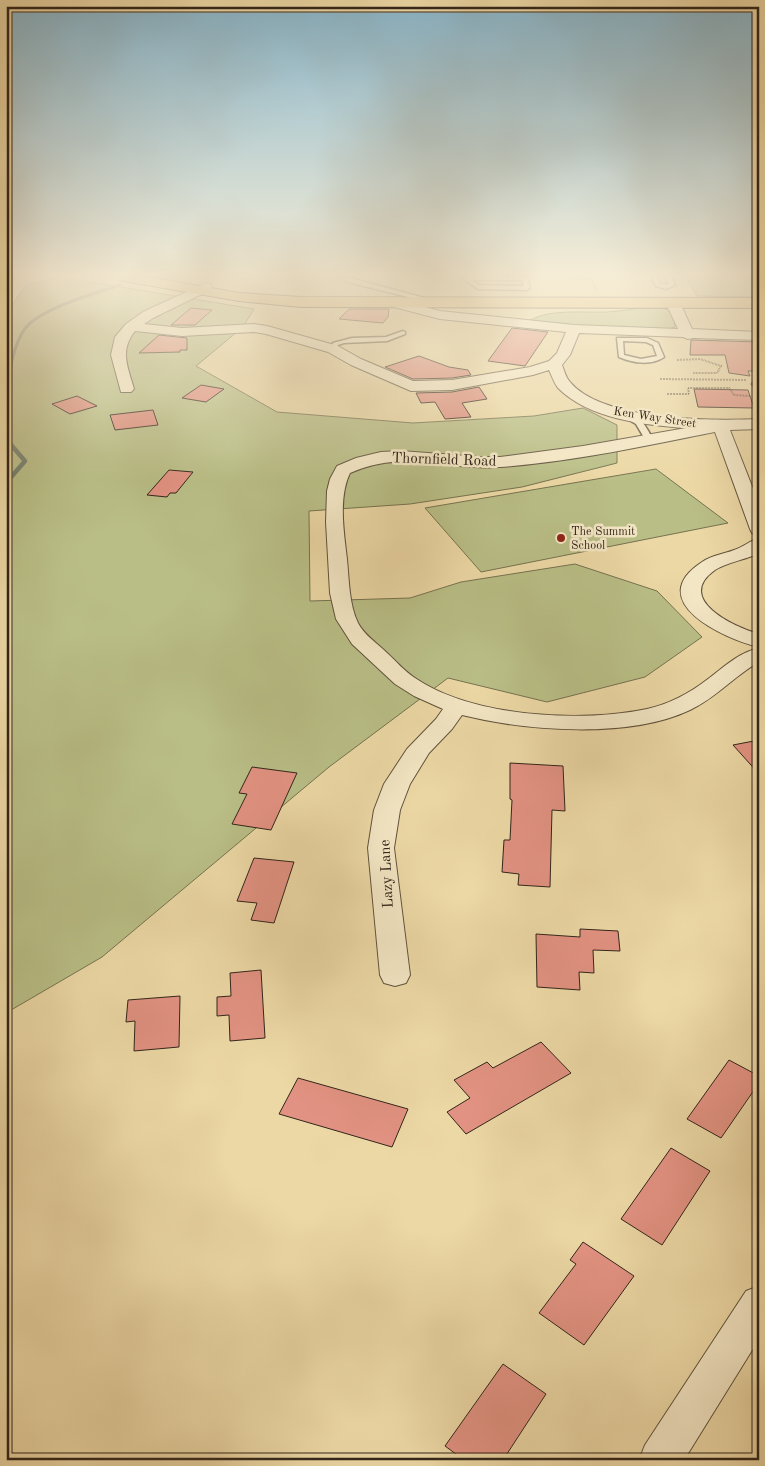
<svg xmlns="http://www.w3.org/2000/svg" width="765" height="1466" font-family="'Old Standard TT',serif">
<rect width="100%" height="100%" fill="#ecd8a5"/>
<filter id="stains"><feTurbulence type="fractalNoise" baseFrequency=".004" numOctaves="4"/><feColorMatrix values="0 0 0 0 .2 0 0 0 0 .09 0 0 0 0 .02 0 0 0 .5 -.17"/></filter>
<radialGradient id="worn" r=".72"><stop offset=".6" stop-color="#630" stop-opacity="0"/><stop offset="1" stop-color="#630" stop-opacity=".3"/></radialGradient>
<g fill="#b9be86" stroke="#767250">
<polygon points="60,277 254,309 243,327 196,366 277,412 413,423 534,416 583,408 617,425 617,463 522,487 410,504 309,511 310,601 410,598 461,582 575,564 657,591 702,637 645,677 547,702 448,678 329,767 102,957 6,1013 6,314 26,285"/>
<polygon points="685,277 759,277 759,297 697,296"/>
<path d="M657,305C668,309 676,315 675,327L661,331L632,330L527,322C549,308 583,313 607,312C624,311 641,308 657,305Z"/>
<polygon points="656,469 728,523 481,572 425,508"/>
</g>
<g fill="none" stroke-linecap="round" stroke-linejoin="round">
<path stroke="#707e6c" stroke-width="3" d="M6,393C10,373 12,348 24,330C38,309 96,293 120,285"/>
<polyline stroke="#707e6c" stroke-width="4.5" points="6,439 25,461 6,483"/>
</g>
<g fill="#e29282" stroke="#32251a">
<polygon points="191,308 212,310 195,325 171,325"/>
<polygon points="349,309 389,309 388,317 383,323 339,319"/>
<polygon points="512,328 548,332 525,366 488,361"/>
<polygon points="159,335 187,338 187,350 180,350 180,352 139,353"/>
<polygon points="691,340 759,342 759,371 748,371 750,376 729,373 725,355 690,355"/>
<polygon points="419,356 449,367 468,370 471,375 452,378 413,379 385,367"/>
<polygon points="201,385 224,389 206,402 182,398"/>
<polygon points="479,387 487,399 462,403 471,417 445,419 435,402 421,403 416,393 452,392"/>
<polygon points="694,389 748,390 754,408 698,407"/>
<polygon points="77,396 97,406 70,414 52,404"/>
<polygon points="153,410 158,425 115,430 110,415"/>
<polygon points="169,470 193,472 176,493 170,493 167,497 147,495"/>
<polygon points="759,740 759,774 733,745"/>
<polygon points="510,763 563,766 565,811 552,810 550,887 518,885 519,874 502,872 504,840 510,840 512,800 510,799"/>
<polygon points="252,767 297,773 271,830 232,824 247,794 239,793"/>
<polygon points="254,858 294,862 274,923 251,920 257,903 237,901"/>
<polygon points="580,929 618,931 620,951 593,950 594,973 579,972 580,990 537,987 536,934 580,937"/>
<polygon points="261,970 265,1038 230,1041 229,1015 217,1016 217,997 231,996 230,973"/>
<polygon points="180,996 179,1047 134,1051 135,1021 126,1022 128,1000"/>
<polygon points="541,1042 571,1073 466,1134 447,1112 470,1098 454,1080 487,1062 493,1068"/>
<polygon points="729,1060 759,1076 759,1083 721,1138 687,1119"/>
<polygon points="298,1078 408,1109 392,1147 279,1114"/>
<polygon points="671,1148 710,1171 662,1245 621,1219"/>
<polygon points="583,1242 634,1276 584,1345 539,1313 576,1264 570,1260"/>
<polygon points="503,1364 546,1394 503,1460 464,1460 445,1446"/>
</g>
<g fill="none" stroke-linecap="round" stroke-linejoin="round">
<defs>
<g id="lane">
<polygon points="338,277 346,277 432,300 429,302 351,283"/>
<path d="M461,277H527L530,288L527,290L478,289ZM472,280H522L524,286L479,285Z"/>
<polygon points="651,277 657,277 660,284 669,284 665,277 671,277 675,285 666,289 656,286"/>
<polygon points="403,331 405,332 405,334 387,341 344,343 338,345 335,350 330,349 333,343 352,338 386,337"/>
<path d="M617,338H647L658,343L664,357C651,366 633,363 619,357ZM623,341L646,342L653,345L657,356L641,359L624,355Z"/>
<polygon points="756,380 759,380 759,390 752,384"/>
<path d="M626,414C640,413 647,429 653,439L652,441H646L636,424L626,418Z"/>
</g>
<g id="street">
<path d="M206,283L210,284L212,287L210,290L153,318L144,324L182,328L254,324L267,326L338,346L361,359L413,381L452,380L530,367L549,361L557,353L566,332L440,319L390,306L388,303L390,300L395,299L440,311L574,325L678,329L666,303L673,299L680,303L692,329L759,332V340L693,338L688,339L683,337L579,333L570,355L562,365C564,370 566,378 570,382C602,421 712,421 759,419V429L730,430L759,504V535L752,533L750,529L715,432C644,446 572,462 500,467C445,471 404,449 350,473C338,498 344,533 347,559C349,580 349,604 358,623C364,635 377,643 387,653C396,661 404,671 415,678C472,717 581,723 647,709C669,704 690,693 708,679C724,667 738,653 759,648V662C734,676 716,698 690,710C629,739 526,731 462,715L452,729L429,753L410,784L400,810L394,848L410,975L406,983L395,986L384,983L380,975L368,848L374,810L384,784L407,749L436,719L443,709L414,696L395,684L352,644L336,619L330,593L326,522L327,491L330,479L337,466L356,458L381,452L401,451L480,457H500L583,446L686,428C644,425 589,419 558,388C554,383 552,376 549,370L533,375L452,390L411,391L351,365L328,352L266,334L254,332L182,336L135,331C119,351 128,367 134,389L131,392H121L111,355L115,337L126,324L143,312Z"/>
<path d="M759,538V553C745,560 728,562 715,570C674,599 734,627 759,634V647C724,639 642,601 702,562C712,555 724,554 734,550C743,547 750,541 759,538Z"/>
<polygon points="759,1286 759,1339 684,1460 639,1460 645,1445 746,1291"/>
</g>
<g id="primary">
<polygon points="6,277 15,277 13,280 6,282"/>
<polygon points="116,277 149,277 239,293 301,297 759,298 759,308 301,307 239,301 123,281 118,280"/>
</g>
</defs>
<use href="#lane" stroke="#60523d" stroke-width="3"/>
<use href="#street" stroke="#60523d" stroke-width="2"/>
<use href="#primary" stroke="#32251a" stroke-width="2"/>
<g stroke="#32251a" stroke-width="2" stroke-dasharray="0.5 1" stroke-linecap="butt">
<polyline points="555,277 591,279 596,289"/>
<polyline points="735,277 759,279"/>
<polyline points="677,360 700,359 721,366 717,373 693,373"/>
<polyline points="660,379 746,380"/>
<polyline points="667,394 689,394 688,388 729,388 734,395 751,396"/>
</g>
<use href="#lane" fill="#f3e6c4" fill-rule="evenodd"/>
<use href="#street" fill="#f3e6c4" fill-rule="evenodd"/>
<use href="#primary" fill="#e6bc72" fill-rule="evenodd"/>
</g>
<linearGradient id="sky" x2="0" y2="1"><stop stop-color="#88b6cc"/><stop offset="0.57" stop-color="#f6edd6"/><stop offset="1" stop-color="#f6edd6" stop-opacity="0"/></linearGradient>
<rect width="765" height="482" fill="url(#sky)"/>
<circle fill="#8f2418" stroke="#f3e6c4" stroke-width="2" cx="561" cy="538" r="5"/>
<g text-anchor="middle" stroke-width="5" stroke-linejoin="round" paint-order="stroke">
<g font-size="12" fill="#32251a" stroke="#f3e6c4">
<text transform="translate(655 417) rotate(9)" y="4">Ken Way Street</text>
</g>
<g font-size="12" fill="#32251a" stroke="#f3e6c4" text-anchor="start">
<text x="571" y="535">The Summit<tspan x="571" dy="14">School</tspan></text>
</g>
<g font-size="15" fill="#32251a" stroke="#f3e6c4">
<text transform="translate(444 459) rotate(2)" y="5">Thornfield Road</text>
<text transform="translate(386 874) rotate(-93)" y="5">Lazy Lane</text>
</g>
</g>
<rect width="765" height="1466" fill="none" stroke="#ecd8a5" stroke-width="25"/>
<rect x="8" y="8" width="750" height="1451" fill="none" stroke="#32251a" stroke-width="2.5"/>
<rect x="12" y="12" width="740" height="1441" fill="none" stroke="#32251a"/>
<rect width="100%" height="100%" filter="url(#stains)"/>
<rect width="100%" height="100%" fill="url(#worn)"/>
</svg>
